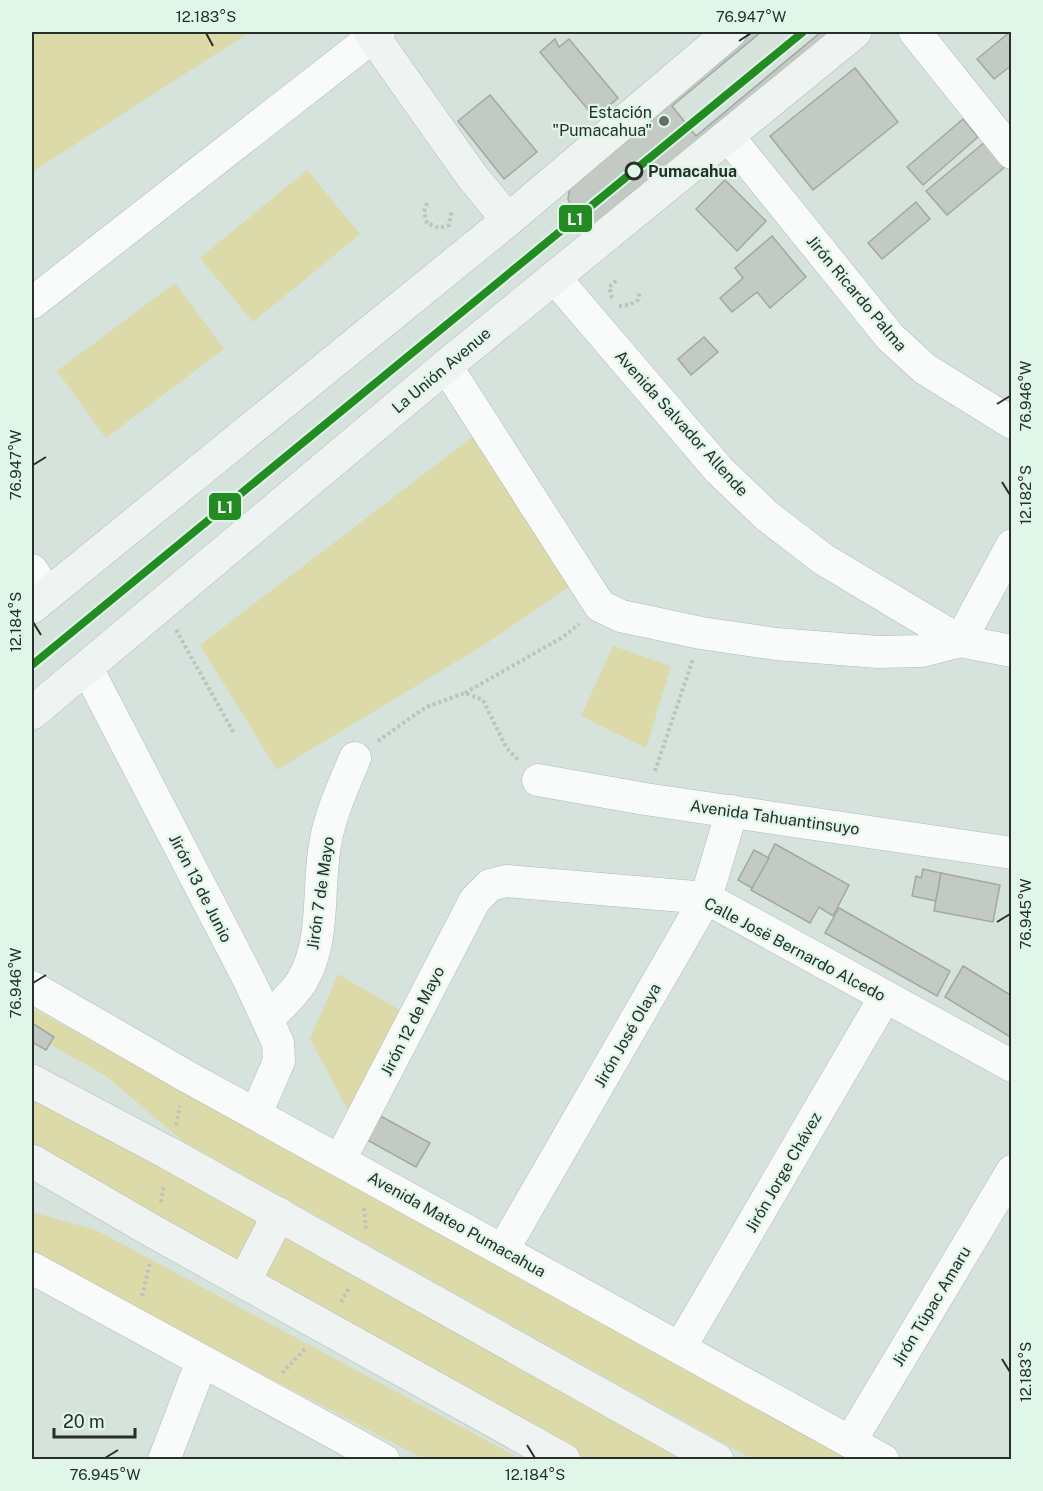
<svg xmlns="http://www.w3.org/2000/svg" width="1043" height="1491" font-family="'Public Sans',sans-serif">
<rect width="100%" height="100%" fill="#d6e3dc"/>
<g fill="#dcdaa9">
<polygon points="32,32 250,32 32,172"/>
<polygon points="307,170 360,234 253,322 200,258"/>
<polygon points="175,283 224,349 106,438 57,371"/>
<polygon points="475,435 576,582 487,643 277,770 200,645"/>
<polygon points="613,646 671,666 646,748 581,716"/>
<polygon points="338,974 403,1012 351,1116 310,1039"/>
<polygon points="32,1008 499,1262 853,1459 752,1459 184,1142 106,1076 32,1034"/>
<polygon points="32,1095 692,1459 575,1459 32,1148"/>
<polygon points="32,1212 96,1230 521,1459 424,1459 32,1253"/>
</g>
<g fill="#c2cac3" stroke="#a0a8a1" stroke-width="1.5">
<polygon points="752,32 761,32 672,106 696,136 821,32 837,32 594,225 578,217 573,211 568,199 570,187 574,180"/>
<polygon points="1010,32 1012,32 1012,65 994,79 977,59"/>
<polygon points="555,39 559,47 569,39 618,98 595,118 540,52"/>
<polygon points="855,68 898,122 813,190 770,136"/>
<polygon points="490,95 537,152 504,179 458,121"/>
<polygon points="963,119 978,137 923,185 907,167"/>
<polygon points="985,142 1005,167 947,215 926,191"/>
<polygon points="725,180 766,221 737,251 696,209"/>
<polygon points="916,202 930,219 882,259 868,243"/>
<polygon points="772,236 806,277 770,308 757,292 732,312 720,298 743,278 735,268"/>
<polygon points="704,337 718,352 691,375 678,359"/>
<polygon points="775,844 849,885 833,916 819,907 810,923 751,890"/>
<polygon points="754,850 769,858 752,888 738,880"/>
<polygon points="923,869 941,873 936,901 912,896 916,876 921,878"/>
<polygon points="941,873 1000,885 993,922 934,911"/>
<polygon points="839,908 950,971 937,996 825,933"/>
<polygon points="963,966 1012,996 1012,1038 945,997"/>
<polygon points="32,1023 54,1037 46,1050 32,1042"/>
<polygon points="373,1112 430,1143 416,1167 360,1136"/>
</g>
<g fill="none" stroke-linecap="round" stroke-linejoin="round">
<defs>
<g id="street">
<polyline points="915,32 1012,153"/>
<polyline points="728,136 890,337 925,369 1012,423"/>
<polyline points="554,277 719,470 767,516 823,559 960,641 1012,651"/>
<polyline points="32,303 379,32"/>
<polyline points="446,366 600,606 621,616 701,633 776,644 878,652 922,651 960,641"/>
<polyline points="32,570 47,594"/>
<polyline points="960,641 1012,545"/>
<polyline points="87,668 250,982 278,1043 279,1061 256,1114"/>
<polyline points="538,780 645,799 1012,853"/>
<polyline points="32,987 186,1076 883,1460"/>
<path d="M268,1018C280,1007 293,995 302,981C326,940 317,890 325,845C330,814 343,787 355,758"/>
<polyline points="340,1160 475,900 490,885 506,881 706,898 1012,1066"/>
<polyline points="503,1250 706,898 732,811"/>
<polyline points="32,1268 384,1460"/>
<polyline points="680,1348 885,997"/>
<polyline points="850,1442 1012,1171"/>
<polyline points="164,1460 202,1361"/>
</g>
<g id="secondary">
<polyline points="370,32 471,175 508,220"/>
<polyline points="32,607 508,220 730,32"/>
<polyline points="32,713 446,366 855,32"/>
<polyline points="32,1081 170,1154 717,1460"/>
<polyline points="32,1161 156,1233 564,1460"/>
<polyline points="244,1282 279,1214"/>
</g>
</defs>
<use href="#street" stroke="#b1bab5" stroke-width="33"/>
<use href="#secondary" stroke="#b1bab5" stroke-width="34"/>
<g stroke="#bec2bf" stroke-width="4" stroke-dasharray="3 3" stroke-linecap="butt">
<polyline points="427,203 424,212 427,223 439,228 449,225 452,210"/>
<polyline points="612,298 609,287 617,280"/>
<polyline points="619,306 629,305 638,300 640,292"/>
<polyline points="176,630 234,733"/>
<polyline points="465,693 563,637 579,624"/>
<polyline points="378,741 426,707 465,693 483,700 506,747 519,761"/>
<polyline points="655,771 693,659"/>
<polyline points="176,1125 180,1106"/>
<polyline points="161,1202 164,1185"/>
<polyline points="364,1208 366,1231"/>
<polyline points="142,1296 150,1262"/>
<polyline points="341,1302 349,1288"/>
<polyline points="282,1373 306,1348"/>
</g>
<use href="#street" stroke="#f9fbfa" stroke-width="32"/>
<use href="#secondary" stroke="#eff4f3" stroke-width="33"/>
<defs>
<polyline id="metro-1" points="32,665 803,32"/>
</defs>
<use href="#metro-1" stroke="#dff6e8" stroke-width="12"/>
<use href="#metro-1" stroke="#228b22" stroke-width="8"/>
</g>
<path fill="none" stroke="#262f2a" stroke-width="2" d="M206,33L213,46M739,41L751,33M997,404L1010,396M33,465L46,457M1002,482L1010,495M33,622L41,635M997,922L1010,914M33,983L46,975M1002,1359L1010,1372M527,1445L535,1458M105,1458L118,1450"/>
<circle fill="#646e68" stroke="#dff6e8" stroke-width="2" cx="664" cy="121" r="6"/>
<circle fill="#dff6e8" stroke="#262f2a" stroke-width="3" cx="634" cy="171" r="8"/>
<g text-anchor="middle" stroke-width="4.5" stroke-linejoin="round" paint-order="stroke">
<g font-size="16" fill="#262f2a" stroke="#dff6e8" text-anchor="end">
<text x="652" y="118">Estación<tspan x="652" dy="18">"Pumacahua"</tspan></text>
</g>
<g font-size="16" font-weight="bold" fill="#262f2a" stroke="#dff6e8" text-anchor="start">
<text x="648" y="177">Pumacahua</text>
</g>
<g font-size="16" fill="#262f2a" stroke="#dff6e8">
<text transform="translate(857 293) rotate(50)" y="6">Jirón Ricardo Palma</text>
<text transform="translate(441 370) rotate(-40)" y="6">La Unión Avenue</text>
<text transform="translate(682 423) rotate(48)" y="6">Avenida Salvador Allende</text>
<text transform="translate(775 817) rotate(8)" y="6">Avenida Tahuantinsuyo</text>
<text transform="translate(201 888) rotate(63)" y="6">Jirón 13 de Junio</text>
<text transform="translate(320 893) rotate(-82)" y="6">Jirón 7 de Mayo</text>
<text transform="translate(795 949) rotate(28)" y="6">Calle Josë Bernardo Alcedo</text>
<text transform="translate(412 1021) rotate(-63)" y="6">Jirón 12 de Mayo</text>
<text transform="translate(627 1035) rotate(-60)" y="6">Jirón José Olaya</text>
<text transform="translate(783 1172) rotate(-60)" y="6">Jirón Jorge Chávez</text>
<text transform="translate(457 1224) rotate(29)" y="6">Avenida Mateo Pumacahua</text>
<text transform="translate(931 1306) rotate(-59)" y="6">Jirón Túpac Amaru</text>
</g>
</g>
<g stroke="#dff6e8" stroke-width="2">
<rect x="558" y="204" width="35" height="29" rx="6" fill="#228b22"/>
<rect x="208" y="492" width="34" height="29" rx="6" fill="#228b22"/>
</g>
<g font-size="16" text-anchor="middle" font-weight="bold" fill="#fff">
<text x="575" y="225">L1</text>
<text x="225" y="513">L1</text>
</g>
<rect width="1043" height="1491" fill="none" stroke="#dff6e8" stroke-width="66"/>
<path d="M54 1428v9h81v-9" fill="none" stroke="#262f2a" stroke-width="3"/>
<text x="63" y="1428" font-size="18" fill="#262f2a" stroke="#dff6e8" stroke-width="4.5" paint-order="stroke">20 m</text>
<rect x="33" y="33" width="977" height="1425" fill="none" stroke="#262f2a" stroke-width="2"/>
<g font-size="15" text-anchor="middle" fill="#262f2a">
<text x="206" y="22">12.183°S</text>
<text x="751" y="22">76.947°W</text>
<text transform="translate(1026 396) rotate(-90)" y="5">76.946°W</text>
<text transform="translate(16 465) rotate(-90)" y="5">76.947°W</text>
<text transform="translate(1026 495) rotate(-90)" y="5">12.182°S</text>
<text transform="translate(16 622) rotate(-90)" y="5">12.184°S</text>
<text transform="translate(1026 914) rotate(-90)" y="5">76.945°W</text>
<text transform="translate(16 983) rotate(-90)" y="5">76.946°W</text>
<text transform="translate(1026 1372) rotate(-90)" y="5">12.183°S</text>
<text x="105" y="1480">76.945°W</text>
<text x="535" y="1480">12.184°S</text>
</g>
</svg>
